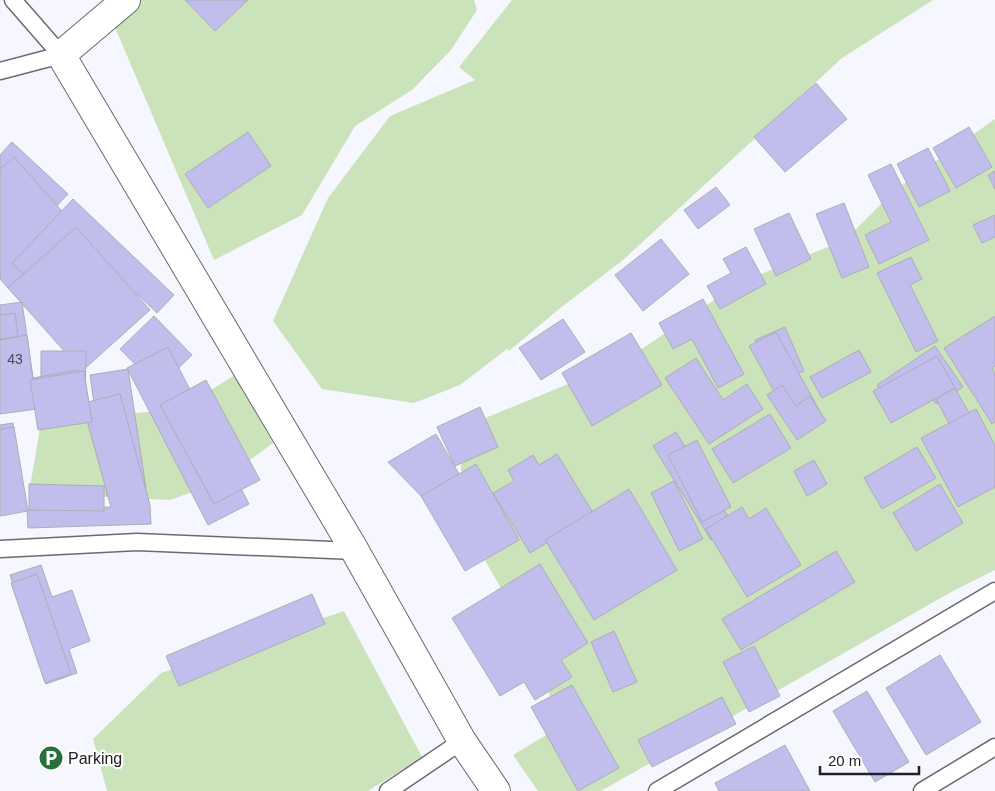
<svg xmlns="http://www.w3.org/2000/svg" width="995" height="791" font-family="Helvetica,sans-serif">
<rect width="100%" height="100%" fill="#f6f6fe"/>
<g fill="#cae3ba">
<polygon points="133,0 474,0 477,10 451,50 412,90 355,126 302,215 214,260 111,18"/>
<polygon points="512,0 933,0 842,58 623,260 559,309 509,351 507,349 460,385 414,403 322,389 273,321 328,198 390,116 475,80 459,67"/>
<polygon points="995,119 995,570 953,591 601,791 538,791 513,755 561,726 528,636 461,518 461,428 624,361 741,282 845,240 894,191"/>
<polygon points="235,375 273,443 220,482 170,500 29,493 41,422 180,409"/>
<polygon points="344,611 422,757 368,791 107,791 93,739 161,673"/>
</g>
<g fill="#c1beed" stroke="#adadb4">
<polygon points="185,0 248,0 215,31"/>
<polygon points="816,83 847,119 785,172 754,137"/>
<polygon points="969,127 992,167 956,188 933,148"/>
<polygon points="248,132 271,166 208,208 185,174"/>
<polygon points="12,142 68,194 8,257 0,249 0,155"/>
<polygon points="928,148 950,191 919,207 897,164"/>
<polygon points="14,157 76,227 8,288 0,279 0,169"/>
<polygon points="891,164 929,240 879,264 865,235 891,222 868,175"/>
<polygon points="995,171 995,189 988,175"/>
<polygon points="716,187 730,205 698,229 684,210"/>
<polygon points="73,199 174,295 157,313 136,293 92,339 12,263"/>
<polygon points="844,203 869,267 842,278 816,214"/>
<polygon points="789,213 811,259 776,276 754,229"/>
<polygon points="995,215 995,237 982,243 973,225"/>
<polygon points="76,227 150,310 82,371 8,288"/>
<polygon points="661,239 689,274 643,311 615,275"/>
<polygon points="746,247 766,284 720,309 707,286 731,273 723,259"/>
<polygon points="911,257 922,279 910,285 938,341 916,352 877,273"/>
<polygon points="703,299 744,374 718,388 692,339 673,349 659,323"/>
<polygon points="22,302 33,378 0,383 0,305"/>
<polygon points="15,313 18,337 0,339 0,315"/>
<polygon points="154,316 192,355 158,388 120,349"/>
<polygon points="995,316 995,366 992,368 995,373 995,422 992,424 944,348"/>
<polygon points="563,319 585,352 541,380 519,348"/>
<polygon points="785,327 804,371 774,384 755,340"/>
<polygon points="776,332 822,415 795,429 749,346"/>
<polygon points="631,333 662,385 592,426 562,373"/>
<polygon points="27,335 37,409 0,414 0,340"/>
<polygon points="935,346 963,387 936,404 925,388 894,410 877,385"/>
<polygon points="168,347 249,504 208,525 127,368"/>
<polygon points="859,350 871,372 822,398 810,377"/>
<polygon points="41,351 86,351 85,402 41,402"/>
<polygon points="937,356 955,388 891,423 873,391"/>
<polygon points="696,358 723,400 747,384 763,409 709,444 665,378"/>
<polygon points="128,369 146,489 107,496 90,375"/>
<polygon points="78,370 84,403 120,394 150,505 151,524 28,528 27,510 111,507 86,417 42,425 33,378"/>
<polygon points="84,371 92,422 38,430 30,380"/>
<polygon points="206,380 260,480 214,504 160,405"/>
<polygon points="782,385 796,406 810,396 826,421 797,440 767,395"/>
<polygon points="955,388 973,420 953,431 936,399"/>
<polygon points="480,407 498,447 455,466 437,427"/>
<polygon points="976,409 995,445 995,487 958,507 921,438"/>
<polygon points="770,414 791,448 733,483 712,449"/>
<polygon points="13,423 24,507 0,510 0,425"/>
<polygon points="14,427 28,511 0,516 0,429"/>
<polygon points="676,432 734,526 711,540 653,446"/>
<polygon points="436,434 474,500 421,496 388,462"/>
<polygon points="697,440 731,507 702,522 668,455"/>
<polygon points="917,447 936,478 882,509 864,478"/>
<polygon points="557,454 594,514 530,553 493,493 514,481 508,470 533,455 539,465"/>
<polygon points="814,460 827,484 807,496 794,471"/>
<polygon points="476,464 519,540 465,571 421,496"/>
<polygon points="674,481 703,539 679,551 651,493"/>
<polygon points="29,484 104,486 104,511 29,510"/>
<polygon points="940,484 963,523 916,551 893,513"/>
<polygon points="629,489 677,570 594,620 545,540"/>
<polygon points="742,507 749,519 766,508 801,565 747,597 706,529"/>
<polygon points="836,551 855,582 741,650 722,619"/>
<polygon points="540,564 588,643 561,660 572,677 535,700 524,682 500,696 452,618"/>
<polygon points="41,565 52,597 72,590 90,641 69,649 77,673 46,684 10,575"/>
<polygon points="37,574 71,674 45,683 11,583"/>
<polygon points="312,594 325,624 179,686 166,656"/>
<polygon points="614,631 637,682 613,692 591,642"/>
<polygon points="754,646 780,696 749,712 723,662"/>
<polygon points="940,655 981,722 926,755 886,688"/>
<polygon points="572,685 619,768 578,791 531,707"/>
<polygon points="867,691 909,762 875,782 833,711"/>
<polygon points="722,697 736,724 652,767 638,740"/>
<polygon points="785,745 810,791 719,791 715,783"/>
</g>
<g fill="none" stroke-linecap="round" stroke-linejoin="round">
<defs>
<g id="service">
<polyline points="0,71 61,55 13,0"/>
<polyline points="0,549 137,542 355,551"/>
<polyline points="388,791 462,741"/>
<polyline points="657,791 995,591"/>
<polyline points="922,791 995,747"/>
</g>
<polyline id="minor" points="126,0 61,55 355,551 462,741 496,791"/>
</defs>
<use href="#service" stroke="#6a6a70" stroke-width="19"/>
<use href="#minor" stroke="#6a6a70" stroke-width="30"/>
<use href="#service" stroke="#fff" stroke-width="16"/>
<use href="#minor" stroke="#fff" stroke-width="28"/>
</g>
<defs>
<symbol id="parking-disc" viewBox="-11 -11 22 22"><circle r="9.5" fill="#286f3c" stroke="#fff"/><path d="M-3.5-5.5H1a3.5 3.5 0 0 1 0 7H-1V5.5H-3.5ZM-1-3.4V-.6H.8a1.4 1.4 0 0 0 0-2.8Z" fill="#fff"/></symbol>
</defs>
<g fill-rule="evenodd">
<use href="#parking-disc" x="37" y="744" width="28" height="28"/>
</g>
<g text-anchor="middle" stroke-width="4.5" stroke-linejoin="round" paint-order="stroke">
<g font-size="14" fill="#494856">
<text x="15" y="364">43</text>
</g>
<g font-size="16" fill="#212124" stroke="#fff" text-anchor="start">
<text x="68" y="764">Parking</text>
</g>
</g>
<path d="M820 766v8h99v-8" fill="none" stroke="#212124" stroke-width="2.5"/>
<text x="828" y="766" font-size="15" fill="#212124" stroke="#ffffff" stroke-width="4" paint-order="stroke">20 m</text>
</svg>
